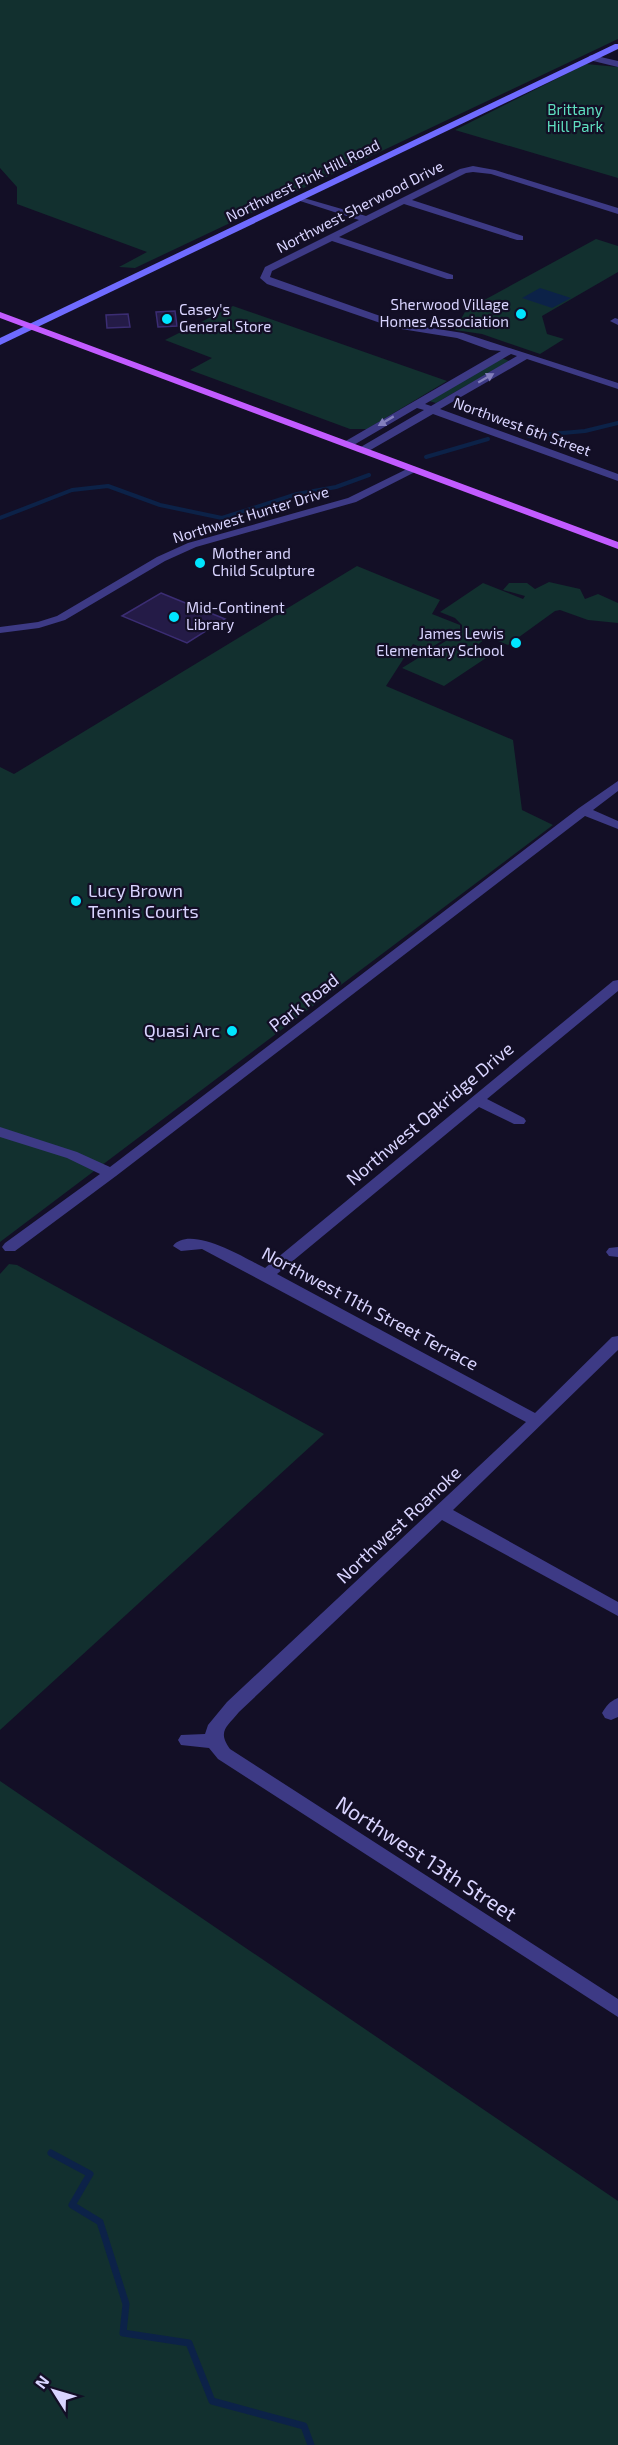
<svg xmlns="http://www.w3.org/2000/svg" width="618" height="2445" font-family="'Exo 2',sans-serif">
<rect width="100%" height="100%" fill="#130f26"/>
<g fill="#12302f">
<polygon points="0,0 618,0 618,39 135,268 119,267 147,252 17,204 17,187 0,168"/>
<polygon points="586,64 618,67 618,178 455,130"/>
<polygon points="596,239 618,246 618,272 542,316 547,334 564,339 540,354 482,334 455,330 466,310"/>
<polygon points="233,306 447,381 367,429 350,429 190,370 212,358 165,340"/>
<polygon points="502,358 509,361 436,403 429,401"/>
<polygon points="357,566 440,600 432,614 460,625 460,630 427,650 413,644 386,686 513,740 522,810 553,825 0,1242 0,767 14,774"/>
<polygon points="549,582 580,589 585,599 598,594 618,603 618,623 588,620 560,610 555,611 508,645 488,637 469,651 486,658 444,686 402,668 462,631 462,625 455,618 440,612 483,583 523,599 525,596 503,590 509,583 527,583 535,589"/>
<polygon points="9,1264 17,1265 324,1434 0,1730 0,1274"/>
<polygon points="0,1781 618,2201 618,2445 0,2445"/>
</g>
<polygon fill="#0c2248" points="540,288 571,298 552,308 522,298"/>
<g fill="none" stroke-linecap="round" stroke-linejoin="round">
<g stroke="#0c2248" stroke-width="4">
<polyline points="529,436 585,431 618,423"/>
<polyline points="426,457 488,439"/>
<polyline points="0,518 72,490 108,486 160,505 222,518 297,494 336,487 369,475"/>
</g>
<polyline stroke="#0c2248" stroke-width="7" points="51,2153 90,2174 72,2205 100,2222 126,2304 123,2333 189,2343 212,2401 304,2426 311,2445"/>
</g>
<g fill="#241b47" stroke="#3b2d73" stroke-width="1.5">
<polygon points="175,311 177,326 158,327 156,312"/>
<polygon points="128,314 130,327 107,328 106,315"/>
<polygon points="161,593 183,602 225,619 187,643 122,616"/>
</g>
<g fill="none" stroke-linecap="round" stroke-linejoin="round">
<g fill="#3d3a85" fill-rule="evenodd">
<polygon points="592,55 618,61 618,67 589,60 589,56"/>
<path d="M473,166L495,170L618,208V214L491,174L473,172L466,173L412,200L523,236V240H517L404,204L339,237L453,275V279H447L332,241L272,271L270,277L400,323L463,333L618,383V389L527,359L440,409L618,474V481L433,414L367,452H359V448L424,410L417,408L352,446H344V442L501,351L490,350L457,338L395,328L267,284L260,278L265,267L359,220L297,200V196L366,216L460,169ZM511,354L517,356L431,406L425,404Z"/>
<polygon points="615,318 618,319 618,325 610,321"/>
<polygon points="413,466 418,469 417,471 356,502 196,547 165,561 65,620 39,628 0,633 0,627 38,622 57,616 157,557 188,543 348,498"/>
<polygon points="618,781 618,791 593,810 618,821 618,829 585,816 116,1176 15,1251 5,1251 2,1247 5,1243 100,1174 67,1158 0,1137 0,1127 77,1152 110,1167 579,808"/>
<path d="M618,980V991L487,1099L524,1118L526,1121L524,1124H514L479,1107L277,1274L535,1413L612,1337L618,1336V1350L453,1510L618,1602V1616L442,1520L239,1712C227,1727 217,1731 230,1749L618,1999V2017L218,1759L209,1748L181,1745L178,1740L181,1735L205,1734L208,1725L227,1702L526,1422L202,1249L181,1251L173,1246C190,1224 246,1259 265,1268L613,981Z"/>
<polygon points="618,1247 618,1257 609,1256 606,1252 609,1248"/>
<path d="M618,1698V1717L611,1720L605,1718L602,1713C606,1706 610,1701 618,1698Z"/>
</g>
<polygon fill="#6f6bff" fill-rule="evenodd" points="615,44 618,44 618,49 0,345 0,338"/>
<polygon fill="#c25bff" fill-rule="evenodd" points="0,312 618,542 618,549 0,318"/>
</g>
<defs><path id="oneway-solid" d="M-6-.8H1V-3.2L6.5 0L1 3.2V.8H-6Z" transform="scale(1.5)"/></defs>
<g fill="#837fbc">
<use href="#oneway-solid" transform="translate(486 378) rotate(-30)"/>
<use href="#oneway-solid" transform="translate(386 421) rotate(149)"/>
</g>
<g fill="#00e5ff" stroke="#130f26" stroke-width="2">
<circle cx="521" cy="314" r="6"/>
<circle cx="167" cy="319" r="6"/>
<circle cx="200" cy="563" r="6"/>
<circle cx="174" cy="617" r="6"/>
<circle cx="516" cy="643" r="6"/>
<circle cx="76" cy="901" r="6"/>
<circle cx="232" cy="1031" r="6"/>
</g>
<g text-anchor="middle" stroke-width="4.5" stroke-linejoin="round" paint-order="stroke">
<g font-size="15" fill="#5fe0c0" stroke="#130f26">
<text x="575" y="115">Brittany<tspan x="575" dy="17">Hill Park</tspan></text>
</g>
<g font-size="15" fill="#d9d4ff" stroke="#130f26">
<text transform="translate(303 181) rotate(-26)" y="5">Northwest Pink Hill Road</text>
<text transform="translate(360 207) rotate(-27)" y="5">Northwest Sherwood Drive</text>
<text transform="translate(522 427) rotate(20)" y="5">Northwest 6th Street</text>
<text transform="translate(251 515) rotate(-17)" y="5">Northwest Hunter Drive</text>
</g>
<g font-size="15" fill="#d9d4ff" stroke="#130f26" text-anchor="start">
<text x="509" y="310" text-anchor="end">Sherwood Village<tspan x="509" dy="17">Homes Association</tspan></text>
<text x="179" y="315">Casey's<tspan x="179" dy="17">General Store</tspan></text>
<text x="212" y="559">Mother and<tspan x="212" dy="17">Child Sculpture</tspan></text>
<text x="186" y="613">Mid-Continent<tspan x="186" dy="17">Library</tspan></text>
<text x="504" y="639" text-anchor="end">James Lewis<tspan x="504" dy="17">Elementary School</tspan></text>
</g>
<g font-size="18" fill="#d9d4ff" stroke="#130f26" text-anchor="start">
<text x="88" y="897">Lucy Brown<tspan x="88" dy="21">Tennis Courts</tspan></text>
<text x="220" y="1037" text-anchor="end">Quasi Arc</text>
</g>
<g font-size="18" fill="#d9d4ff" stroke="#130f26">
<text transform="translate(304 1003) rotate(-38)" y="6">Park Road</text>
<text transform="translate(430 1114) rotate(-40)" y="6">Northwest Oakridge Drive</text>
<text transform="translate(370 1309) rotate(28)" y="6">Northwest 11th Street Terrace</text>
<text transform="translate(399 1525) rotate(-43)" y="6">Northwest Roanoke</text>
</g>
<g font-size="21" fill="#d9d4ff" stroke="#130f26">
<text transform="translate(426 1859) rotate(33)" y="7">Northwest 13th Street</text>
</g>
</g>
<g transform="translate(54 2391) rotate(307)" stroke="#130f26" stroke-width="4.5" paint-order="stroke">
<path d="M0-4.5L10 22L0 15L-10 22Z" fill="#d9d4ff"/>
<text y="-9" font-size="16" font-weight="bold" text-anchor="middle" fill="#d9d4ff">N</text>
</g>
</svg>
